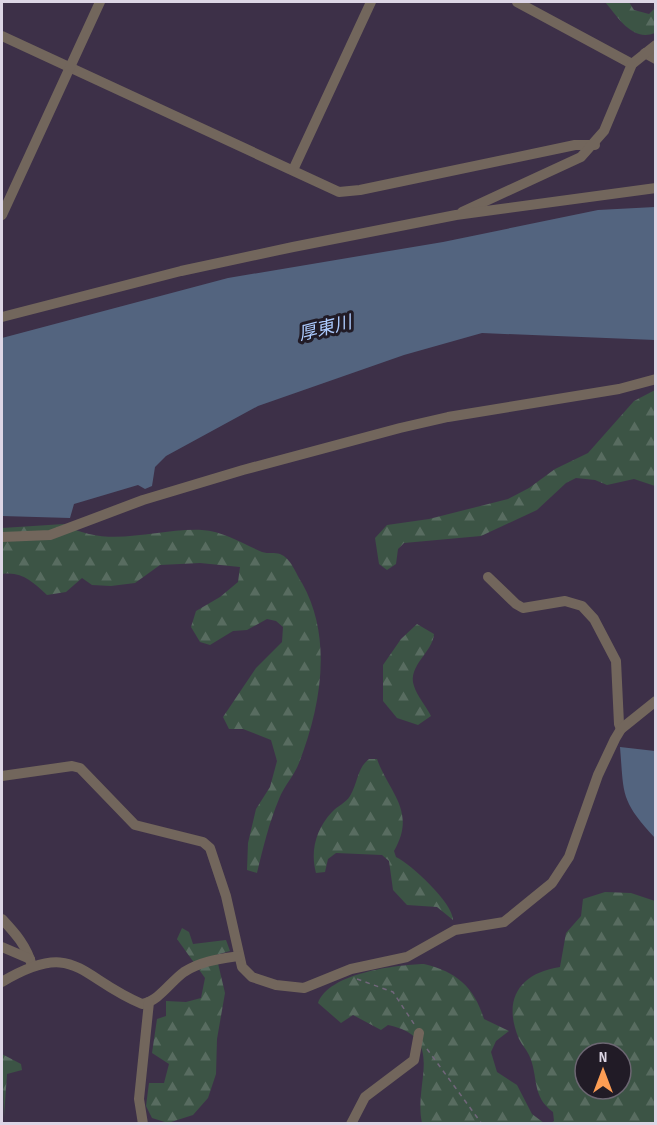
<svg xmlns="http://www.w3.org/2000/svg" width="657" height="1125" font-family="'Sofia Sans Condensed','Noto Sans JP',sans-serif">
<defs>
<pattern id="forest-firs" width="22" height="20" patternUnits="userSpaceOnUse" patternTransform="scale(1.5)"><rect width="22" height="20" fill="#3c5445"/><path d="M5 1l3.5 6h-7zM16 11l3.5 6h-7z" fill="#586c60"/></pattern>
</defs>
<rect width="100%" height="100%" fill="#3d3048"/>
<g fill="url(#forest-firs)" fill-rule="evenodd">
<path d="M605,2H629L634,10L649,14L655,8V33C632,42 618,17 605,2Z"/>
<polygon points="655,390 655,486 634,479 607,485 595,480 576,478 566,483 537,510 481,536 404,543 398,549 396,564 387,570 379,564 375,538 387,525 429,519 508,499 529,488 555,469 588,453 634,401"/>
<path d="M64,524C107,550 156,528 202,530C223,531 243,544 262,552C268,554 275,552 280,554C291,558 296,574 302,583C333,638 321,706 299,763C294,776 284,786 279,799C269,823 263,848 257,873L247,870L248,843L256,809L270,787L277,761L271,740L243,729H229L223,717L256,668L282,642L283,627L276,621L267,619L247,630L233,631L210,645L200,642L191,627L196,611L220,597L238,582L240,567L200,563L160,565L135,583L111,586L92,585L82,578L66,592L47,595C33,582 22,571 2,574V528Z"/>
<path d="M417,624L434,634C433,652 407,666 414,686C417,696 426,706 431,716L418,725L397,718L383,701V665L401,639Z"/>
<path d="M369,759H377C389,793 417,811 394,851L396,857C412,865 453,903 453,920L437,907L407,905L393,890L389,861L382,855L336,853L328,859L325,872L316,873C310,851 316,829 332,812C337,806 346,803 350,796C358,783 357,768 369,759Z"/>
<path d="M605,892L631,893L655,901V1123H551L554,1121L553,1112C531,1096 539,1077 529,1055C526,1049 522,1045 519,1039C502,999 520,973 560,967L566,933L581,916L583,899ZM585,1053H621V1089H585Z"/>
<polygon points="182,928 189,932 193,944 226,940 230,951 216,955 225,993 217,1039 216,1074 208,1098 193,1115 168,1123 152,1118 146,1106 149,1083 164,1083 169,1064 152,1053 157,1019 166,1016 166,1001 186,1002 201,998 205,978 177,939"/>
<path d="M424,964C457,972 474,987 484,1019L509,1031L496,1041L491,1052L497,1072L517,1085L532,1114L544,1123H422C413,1083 447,1037 388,1025L381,1030L353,1015L341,1023L318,1003C329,973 395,965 424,964Z"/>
<polygon points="2,1054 21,1064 22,1070 7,1074 4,1117"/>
</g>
<g fill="#53647f">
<polygon points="655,207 655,340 482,333 404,355 258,406 166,456 155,467 152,486 145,489 138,485 74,504 70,518 2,516 2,338 228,278 443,242 598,210"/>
<path d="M620,747L655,751V838C620,800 624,795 620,747Z"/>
</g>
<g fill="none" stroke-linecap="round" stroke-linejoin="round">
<g stroke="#71667b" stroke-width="1.5" stroke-dasharray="4.5 4.5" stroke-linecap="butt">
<polyline points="357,979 393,992 414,1024"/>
<polyline points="427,1049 482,1124"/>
</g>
<g stroke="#72665c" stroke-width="10">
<polyline points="517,2 632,64"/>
<polyline points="2,36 339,192 360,190 575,145 595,145"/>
<polyline points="645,53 656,59"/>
<polyline points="293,170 371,2"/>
<polyline points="462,212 581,157 604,131 632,64 656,45"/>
<polyline points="2,215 100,2"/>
<polyline points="2,317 181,271 293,247 456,215 656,188"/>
<polyline points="2,537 50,535 143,500 243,470 400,428 448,417 619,389 656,379"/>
<polyline points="488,577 516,604 523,608 565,601 582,606 594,619 616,661 619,724 621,729"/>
<polyline points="2,776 72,766 80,768 135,825 203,842 210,848 226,896 242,967 252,977 276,985 304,988 351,969 407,957 455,930 504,922 552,883 569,857 598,775 615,739 621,729 656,701"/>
<path d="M2,919C15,933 27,946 32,966"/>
<polyline points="2,947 30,959"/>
<path d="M2,982C76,938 79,978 142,1004C159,1001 170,982 184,972C201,961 219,959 239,956"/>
<polyline points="143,1124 139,1099 149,1002"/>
<polyline points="351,1124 365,1097 414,1060 419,1033"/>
</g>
</g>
<g text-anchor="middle" stroke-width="6" stroke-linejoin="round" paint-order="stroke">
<g font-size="18" font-style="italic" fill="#accafd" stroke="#211b26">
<text transform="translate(325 328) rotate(-14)" y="6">厚東川</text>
</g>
</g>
<rect width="657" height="1125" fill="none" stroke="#ddd6e5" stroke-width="6"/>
<g transform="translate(603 1071)"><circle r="28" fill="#211b26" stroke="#6c6672" stroke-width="1.5"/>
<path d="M0-4.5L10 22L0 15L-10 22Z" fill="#fd9d54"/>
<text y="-9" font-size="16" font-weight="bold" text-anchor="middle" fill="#ddd6e5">N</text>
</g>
</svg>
